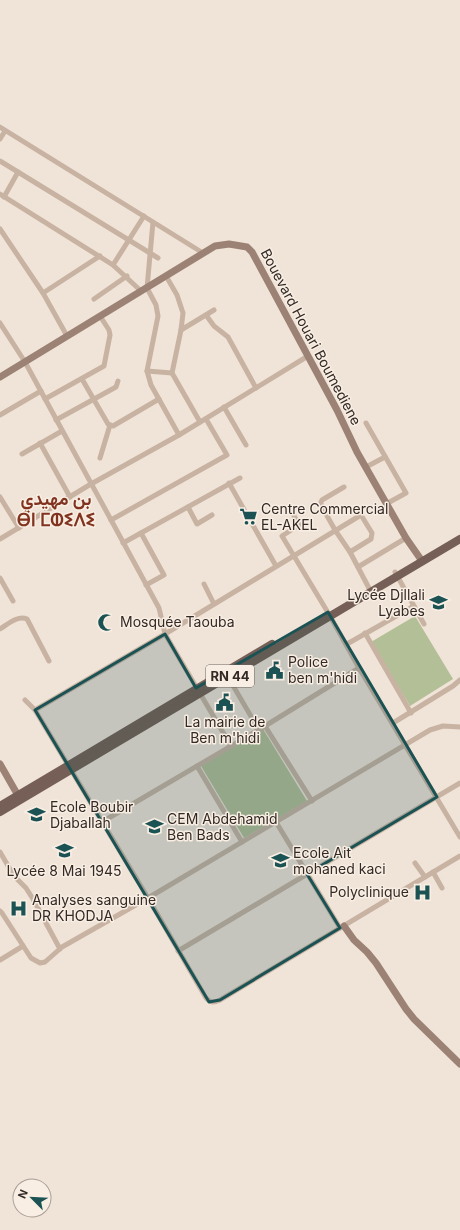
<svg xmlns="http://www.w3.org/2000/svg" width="460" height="1230" font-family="Inter,Vazirmatn,'Noto Sans Tifinagh',sans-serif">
<rect width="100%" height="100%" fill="#f0e3d7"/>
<g fill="#b3bf97">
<polygon points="415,616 453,679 410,706 371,642"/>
<polygon points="263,729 307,801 244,838 201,766"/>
</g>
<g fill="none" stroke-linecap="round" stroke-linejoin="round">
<g stroke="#c8b3a3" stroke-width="5">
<polyline points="0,127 203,253"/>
<polyline points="0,139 5,131"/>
<polyline points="0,161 158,258"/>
<polyline points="0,194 113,265 141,291"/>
<polyline points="4,197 18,172"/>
<polyline points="153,222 147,288 156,305 158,316 147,371 151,385 179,435"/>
<polyline points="0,229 43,293 67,336"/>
<polyline points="113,265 144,216"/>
<polyline points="166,276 177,295 183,313 181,330 172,373 200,422"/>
<polyline points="43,293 100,256"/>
<polyline points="94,299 127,276"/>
<polyline points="206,315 214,326 228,337 256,388"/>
<polyline points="0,323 25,362 159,608 165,634 231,746"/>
<polyline points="181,330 214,310"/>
<polyline points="147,371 172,373"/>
<polyline points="82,379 108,424 113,426 159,399"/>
<polyline points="45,399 104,366 110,335 109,330 100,316"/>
<polyline points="224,407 246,445"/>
<polyline points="0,415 41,391"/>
<polyline points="56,420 116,387 118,381"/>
<polyline points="366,423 406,493 386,504"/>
<polyline points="40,443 70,497"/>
<polyline points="22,454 62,431"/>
<polyline points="100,458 110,425"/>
<polyline points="366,467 385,457"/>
<polyline points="229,483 276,566"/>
<polyline points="344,487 322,500 321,502 321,505 335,530 350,552 371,592"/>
<polyline points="0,497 19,528"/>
<polyline points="188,507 197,524 212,515"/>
<polyline points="294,516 299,525 282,536 330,616 359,668 460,837"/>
<polyline points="111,520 227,455 206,419"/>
<polyline points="141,533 164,575 146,585"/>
<polyline points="0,539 91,484 179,435 308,356"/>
<polyline points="123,543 240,478"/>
<polyline points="358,567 406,538"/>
<polyline points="395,572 424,624"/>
<polyline points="0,578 13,601"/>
<polyline points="204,584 214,604"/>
<path d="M0,629C8,624 18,615 27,619L49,661"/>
<polyline points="365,633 411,713"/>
<polyline points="347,644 414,606"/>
<polyline points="228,677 259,730"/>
<path d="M25,700L35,710L148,898L206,998C211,1003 214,1003 220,1000L460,856"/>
<polyline points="35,710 165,634 361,515 372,533 371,539 350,552"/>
<polyline points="393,723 453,686 460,680"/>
<polyline points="265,726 312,801"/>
<polyline points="197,766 242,842"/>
<polyline points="102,822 265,726 359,668"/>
<polyline points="276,822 340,928"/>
<polyline points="0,852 14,876 26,888 33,899 60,949"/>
<polyline points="415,863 425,877"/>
<polyline points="433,872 442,888"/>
<polyline points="0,911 2,913 31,958 40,963 45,962 62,947 148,898 430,730 443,726 460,727"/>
<polyline points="178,951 460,783"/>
<polyline points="0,960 23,946"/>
</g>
<g stroke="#9b8275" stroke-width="7">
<polyline points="0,377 215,246 229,244 247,247 252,252 337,410 357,452 406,538 422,561"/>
<polyline points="0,764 20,799"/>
<polyline points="344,926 354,940 367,952 376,963 406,1009 414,1019 460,1064"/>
</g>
<g stroke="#755f56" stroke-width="8">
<polyline points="0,806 272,644"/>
<polyline points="0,812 460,539"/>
</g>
</g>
<path fill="#1b5254" fill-opacity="0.2" stroke="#1b5254" stroke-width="3" stroke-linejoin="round" d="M328,612L437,797L307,874L340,928L220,1000L209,1002L35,710L165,634L196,688Z"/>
<defs>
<symbol id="supermarket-bare" viewBox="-9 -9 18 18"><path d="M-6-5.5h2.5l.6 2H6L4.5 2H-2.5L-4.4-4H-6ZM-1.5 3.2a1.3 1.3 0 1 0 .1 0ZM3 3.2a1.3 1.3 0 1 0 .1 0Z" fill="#1b5254" stroke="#f8eee3" stroke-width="2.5" paint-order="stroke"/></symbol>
<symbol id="school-bare" viewBox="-9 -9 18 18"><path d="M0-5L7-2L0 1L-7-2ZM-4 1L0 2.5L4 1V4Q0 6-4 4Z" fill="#1b5254" stroke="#f8eee3" stroke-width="2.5" paint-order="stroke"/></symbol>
<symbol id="mosque-bare" viewBox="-9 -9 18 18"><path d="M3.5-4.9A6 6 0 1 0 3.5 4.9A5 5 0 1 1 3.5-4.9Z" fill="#1b5254" stroke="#f8eee3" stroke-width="2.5" paint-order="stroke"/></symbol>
<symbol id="civic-bare" viewBox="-9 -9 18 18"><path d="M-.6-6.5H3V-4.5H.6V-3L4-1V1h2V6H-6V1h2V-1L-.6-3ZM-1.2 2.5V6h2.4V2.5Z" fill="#1b5254" stroke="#f8eee3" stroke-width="2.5" paint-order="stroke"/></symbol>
<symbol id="hospital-bare" viewBox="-9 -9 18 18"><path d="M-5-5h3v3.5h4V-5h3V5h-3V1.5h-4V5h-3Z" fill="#1b5254" stroke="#f8eee3" stroke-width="2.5" paint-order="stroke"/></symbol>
</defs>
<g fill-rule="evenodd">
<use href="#supermarket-bare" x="236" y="504" width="25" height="25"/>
<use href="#school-bare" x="426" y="590" width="25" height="25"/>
<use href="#mosque-bare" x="94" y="610" width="25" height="25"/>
<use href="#civic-bare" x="262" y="658" width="25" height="25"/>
<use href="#civic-bare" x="212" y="690" width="25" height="25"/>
<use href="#school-bare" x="24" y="802" width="25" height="25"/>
<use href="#school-bare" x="142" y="814" width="25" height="25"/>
<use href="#school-bare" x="52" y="838" width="25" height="25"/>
<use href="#school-bare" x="268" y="848" width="25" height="25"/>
<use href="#hospital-bare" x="410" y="880" width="25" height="25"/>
<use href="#hospital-bare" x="6" y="896" width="25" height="25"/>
</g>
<g text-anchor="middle" stroke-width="3" stroke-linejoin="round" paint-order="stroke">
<rect fill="#f8eee3" stroke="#6e645e" stroke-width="1" x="206" y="665" width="48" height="22" rx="3"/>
<g font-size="13" font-weight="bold" fill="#332925">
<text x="230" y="681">RN 44</text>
</g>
<g font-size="14" fill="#332925" stroke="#f8eee3">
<text transform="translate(311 337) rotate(62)" y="5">Bouevard Houari Boumediene</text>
</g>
<g font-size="14" fill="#332925" stroke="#f8eee3" text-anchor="start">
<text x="261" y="514">Centre Commercial<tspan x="261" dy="16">EL-AKEL</tspan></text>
<text x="425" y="600" text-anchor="end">Lycée Djllali<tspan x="425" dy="16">Lyabes</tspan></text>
<text x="120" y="627">Mosquée Taouba</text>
<text x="288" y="667">Police<tspan x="288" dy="16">ben m'hidi</tspan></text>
<text x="225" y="727" text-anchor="middle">La mairie de<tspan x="225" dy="16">Ben m'hidi</tspan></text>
<text x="50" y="812">Ecole Boubir<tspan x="50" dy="16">Djaballah</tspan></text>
<text x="167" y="824">CEM Abdehamid<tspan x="167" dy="16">Ben Bads</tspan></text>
<text x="293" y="858">Ecole Ait<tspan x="293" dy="16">mohaned kaci</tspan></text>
<text x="64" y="876" text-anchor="middle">Lycée 8 Mai 1945</text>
<text x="409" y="897" text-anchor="end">Polyclinique</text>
<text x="32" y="905">Analyses sanguine<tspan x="32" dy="16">DR KHODJA</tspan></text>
</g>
<g font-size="18" font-weight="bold" fill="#81331f" stroke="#f8eee3">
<text x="56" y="505">بن مهيدي<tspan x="56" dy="21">ⴱⵏ ⵎⵀⵉⴷⵉ</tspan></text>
</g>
</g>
<g transform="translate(32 1198) rotate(294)"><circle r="19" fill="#f8eee3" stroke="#a99f97"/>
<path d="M0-3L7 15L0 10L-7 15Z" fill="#1b5254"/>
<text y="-6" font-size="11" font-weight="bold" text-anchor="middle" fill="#332925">N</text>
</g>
</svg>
